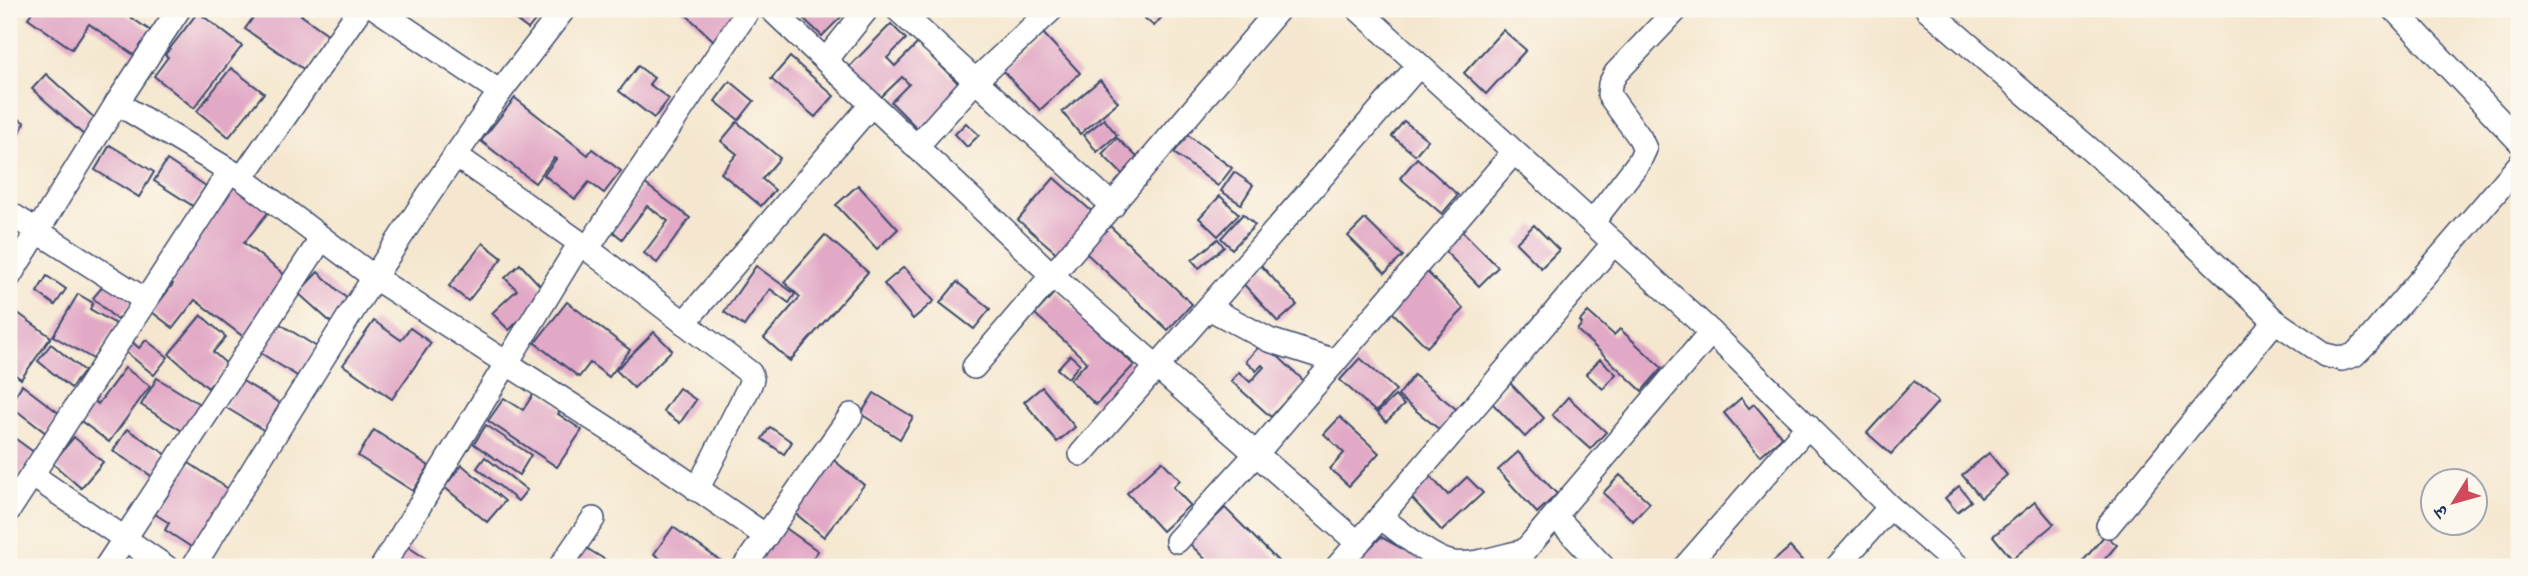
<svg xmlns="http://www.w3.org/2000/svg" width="2528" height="576" font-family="'IM FELL Great Primer','Noto Serif Devanagari',serif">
<rect width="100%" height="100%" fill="#fbf7ec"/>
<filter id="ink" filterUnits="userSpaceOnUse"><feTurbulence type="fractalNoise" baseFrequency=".0143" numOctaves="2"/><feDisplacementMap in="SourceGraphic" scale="14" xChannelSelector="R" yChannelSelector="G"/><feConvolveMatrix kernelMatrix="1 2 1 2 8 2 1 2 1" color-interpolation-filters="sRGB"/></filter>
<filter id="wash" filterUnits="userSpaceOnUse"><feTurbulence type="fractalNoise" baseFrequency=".00686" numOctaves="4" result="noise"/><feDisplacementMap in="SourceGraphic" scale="28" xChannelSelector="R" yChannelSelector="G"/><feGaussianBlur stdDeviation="1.57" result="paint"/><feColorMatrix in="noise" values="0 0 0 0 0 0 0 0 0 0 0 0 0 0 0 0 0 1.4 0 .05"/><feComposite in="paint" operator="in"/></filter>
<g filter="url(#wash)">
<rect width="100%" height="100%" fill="#f5e7cf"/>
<g id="blocks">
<g fill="#e2a9c6">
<polygon points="34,9 118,9 151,31 134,55 89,24 72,49 28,18"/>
<polygon points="259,9 306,9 301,15 329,35 305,70 245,29"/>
<polygon points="501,9 544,9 528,29"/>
<polygon points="680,9 733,9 739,14 714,41"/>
<polygon points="804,9 849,9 822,36 799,14"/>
<polygon points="1134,9 1169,9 1154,26"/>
<polygon points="198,12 242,46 194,108 154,76 168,57 165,55"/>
<polygon points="891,24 906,39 887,58 895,66 918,43 963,88 920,131 891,102 909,84 902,77 877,101 846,70"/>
<polygon points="1503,30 1526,50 1486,94 1464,73"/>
<polygon points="1042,32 1080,73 1040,110 1002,70"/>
<polygon points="790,57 834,96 815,117 771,79"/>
<polygon points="638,66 654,78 649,84 669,99 654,118 619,91"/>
<polygon points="231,68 264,93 229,137 197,111"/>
<polygon points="46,74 99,122 86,137 32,89"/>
<polygon points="1100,80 1118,102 1080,134 1062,112"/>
<polygon points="730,81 754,101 739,120 715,101"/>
<polygon points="515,98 588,155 592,149 621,171 604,193 589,182 575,199 544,175 556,159 554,158 535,183 481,141"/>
<polygon points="9,112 25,123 11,147 9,146"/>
<polygon points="1104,119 1117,135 1097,152 1084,135"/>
<polygon points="1404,121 1428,140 1415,155 1392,136"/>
<polygon points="737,122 780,158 762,179 775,190 761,206 721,173 737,154 721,141"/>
<polygon points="966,123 979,135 967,147 955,134"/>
<polygon points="1188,135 1232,168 1218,186 1174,153"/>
<polygon points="1117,138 1138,158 1122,174 1102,154"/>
<polygon points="110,145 154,172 139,197 95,170"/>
<polygon points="1417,158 1458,195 1442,214 1400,178"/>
<polygon points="167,160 206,186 193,206 154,181"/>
<polygon points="1234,172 1253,185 1241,204 1221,191"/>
<polygon points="1054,178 1096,215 1060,256 1018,220"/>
<polygon points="644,183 690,218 657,263 644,253 668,221 647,206 622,239 610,229"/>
<polygon points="236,184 270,210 244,243 290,279 245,338 195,300 173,328 152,312 173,284 169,281 180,257"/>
<polygon points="858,185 898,229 877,249 836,205"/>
<polygon points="1220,196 1239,214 1218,236 1199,218"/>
<polygon points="1243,214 1255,225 1232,249 1221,238"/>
<polygon points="1365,219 1403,256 1385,273 1348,236"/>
<polygon points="1534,225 1559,250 1541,268 1516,243"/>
<polygon points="1110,226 1192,304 1168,330 1085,252"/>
<polygon points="1459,228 1498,267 1479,286 1440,246"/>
<polygon points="825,235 868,272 790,361 764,338 800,297 784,282"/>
<polygon points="1218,239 1224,247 1199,268 1192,260"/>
<polygon points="483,243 502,258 468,301 449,286"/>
<polygon points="1259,263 1297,305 1278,322 1240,280"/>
<polygon points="520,264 547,293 509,330 492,313 517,290 505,278"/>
<polygon points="756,266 795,294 789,303 770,289 744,326 724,312"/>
<polygon points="904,267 934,301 913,319 884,284"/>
<polygon points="1422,267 1464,309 1427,347 1388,308"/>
<polygon points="318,272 354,305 335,326 298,293"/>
<polygon points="47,276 66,289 55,305 37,292"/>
<polygon points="108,280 133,302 117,320 93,298"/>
<polygon points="957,282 990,309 974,329 940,303"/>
<polygon points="1055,292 1134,365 1096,405 1070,380 1087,362 1035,314"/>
<polygon points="78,294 93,303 90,309 116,324 95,360 53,336"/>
<polygon points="567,302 630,350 609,377 590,363 579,377 535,343"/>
<polygon points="11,308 51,337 21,379 9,370 9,312"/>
<polygon points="1588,312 1614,335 1620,329 1662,368 1642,391 1577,330 1582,324 1580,321"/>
<polygon points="201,315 226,337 213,352 228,365 208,388 169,354"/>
<polygon points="374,321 401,340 410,328 431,343 392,399 343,365"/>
<polygon points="277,322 317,347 299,377 259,352"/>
<polygon points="654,332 672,350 634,388 616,370"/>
<polygon points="130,340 139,348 146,340 168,357 154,375 122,349"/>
<polygon points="1263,342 1304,381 1271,417 1231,381 1239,372 1250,382 1264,367 1262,365 1256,371 1246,361"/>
<polygon points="51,344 84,371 71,388 38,361"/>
<polygon points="1070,355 1080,364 1068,378 1057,369"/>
<polygon points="1360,358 1396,390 1376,412 1340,380"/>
<polygon points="1600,359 1616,374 1603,389 1586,374"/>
<polygon points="125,368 150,386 109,442 77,418 91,399 98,404"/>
<polygon points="1414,375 1456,409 1440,430 1398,396"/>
<polygon points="157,378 201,405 184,432 141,405"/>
<polygon points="241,380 286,407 270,434 225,407"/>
<polygon points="1914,381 1938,402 1891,454 1867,433"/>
<polygon points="1510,383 1544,418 1525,437 1491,402"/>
<polygon points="22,385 60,414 46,433 9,405"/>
<polygon points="1042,387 1075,427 1057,442 1024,402"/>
<polygon points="679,388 696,400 680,423 663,411"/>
<polygon points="536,390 563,408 558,414 582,430 557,467 488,421 504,398 523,410"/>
<polygon points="874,393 913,417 900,439 861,414"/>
<polygon points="1395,396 1404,405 1386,422 1377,413"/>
<polygon points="1568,397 1606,432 1590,449 1552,415"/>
<polygon points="1741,398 1749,408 1754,404 1782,437 1760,456 1724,413"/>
<polygon points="1340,417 1379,453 1349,486 1330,469 1344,453 1324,434"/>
<polygon points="486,425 531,455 519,475 474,444"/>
<polygon points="770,427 792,442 784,454 762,439"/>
<polygon points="127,429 167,455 153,477 113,451"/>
<polygon points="374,430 429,466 413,491 358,456"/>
<polygon points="9,434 35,453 9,491"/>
<polygon points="74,437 103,462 81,488 52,463"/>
<polygon points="1518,452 1557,494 1537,513 1498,470"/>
<polygon points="1989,453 2007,475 1981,498 1962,475"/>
<polygon points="485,457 527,490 518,501 477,468"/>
<polygon points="831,458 864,485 824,537 790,509"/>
<polygon points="1162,461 1180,480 1173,487 1190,505 1162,531 1127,493"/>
<polygon points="189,463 233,492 196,550 165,530 169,523 155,514"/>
<polygon points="462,465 505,501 487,522 444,487"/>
<polygon points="1429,475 1448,495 1467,477 1483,493 1442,531 1408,494"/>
<polygon points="1620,475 1650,503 1633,521 1603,493"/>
<polygon points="1959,486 1971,501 1957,512 1945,498"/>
<polygon points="2035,502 2054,524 2012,559 1993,536"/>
<polygon points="1225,508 1284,567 1213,567 1189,543"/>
<polygon points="780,524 818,551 807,567 771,567 757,558"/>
<polygon points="673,527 725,564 722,567 672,567 654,554"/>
<polygon points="2105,535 2117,545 2103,561 2111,567 2090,567 2083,561"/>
<polygon points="1381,537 1436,567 1350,567"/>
<polygon points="404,544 438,567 388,567"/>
<polygon points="583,546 617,567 570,567"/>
<polygon points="1790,547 1808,567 1767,567"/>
</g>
</g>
</g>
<g filter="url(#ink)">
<use href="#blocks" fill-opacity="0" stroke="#3c4b6f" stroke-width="2"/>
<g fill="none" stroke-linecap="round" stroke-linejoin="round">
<defs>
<g id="minor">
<polyline points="771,9 1053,276 1358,543 1614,243 1358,9"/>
<polyline points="897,9 1113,206"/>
<polyline points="1927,9 2137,190 2275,321 2325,355 2342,359 2354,355 2367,342 2519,165"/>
<polyline points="2394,9 2519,141"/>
<polyline points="826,60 867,9"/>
<polyline points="500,92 564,9"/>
<polyline points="117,103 242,178 375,278 641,450 766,536"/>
<polyline points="916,147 976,80 1052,9"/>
<polyline points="242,178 360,9"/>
<polyline points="9,213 145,300"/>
<polyline points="1592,223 1639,162 1645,149 1640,138 1609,95 1610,84 1616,73 1677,9"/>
<polyline points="580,243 750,373 752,379 749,387 697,490"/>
<polyline points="587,249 749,9"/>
<polyline points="9,277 117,103 179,9"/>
<polyline points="1209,308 1269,340 1335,361"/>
<polyline points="684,323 871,105"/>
<polyline points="1711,332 1890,507 1959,567"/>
<polyline points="974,367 1279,9"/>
<polyline points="1081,454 1419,65"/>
<polyline points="32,475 166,567"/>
<polyline points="9,510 230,171"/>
<polyline points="1555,516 1603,567"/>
<path d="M1380,517C1399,530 1427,556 1449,562C1469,568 1504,555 1525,551"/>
<polyline points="2108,526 2275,321"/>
<polyline points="1177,541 1256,454 1514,152"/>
<polyline points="106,567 322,238"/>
<path d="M193,567C292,407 390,245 500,92L377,9"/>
<polyline points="382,567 580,243 455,155"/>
<polyline points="560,567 593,519"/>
<polyline points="744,567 851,415"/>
<polyline points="1337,567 1358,543"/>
<polyline points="1511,567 1711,332 1614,243"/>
<polyline points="1685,567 1808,426"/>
<polyline points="1837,567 1890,507"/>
</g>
</defs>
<use href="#minor" stroke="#3c4b6f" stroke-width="26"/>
<use href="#minor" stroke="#fff" stroke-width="23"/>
</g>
</g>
<rect width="2528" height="576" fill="none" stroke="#fbf7ec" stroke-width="35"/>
<g transform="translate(2454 502) rotate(233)"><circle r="33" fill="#fbf7ec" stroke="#a1a7b3" stroke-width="2"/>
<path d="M0-5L12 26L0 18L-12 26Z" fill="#d1495b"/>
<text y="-10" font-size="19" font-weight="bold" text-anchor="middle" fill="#1b2f5e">उ</text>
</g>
</svg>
